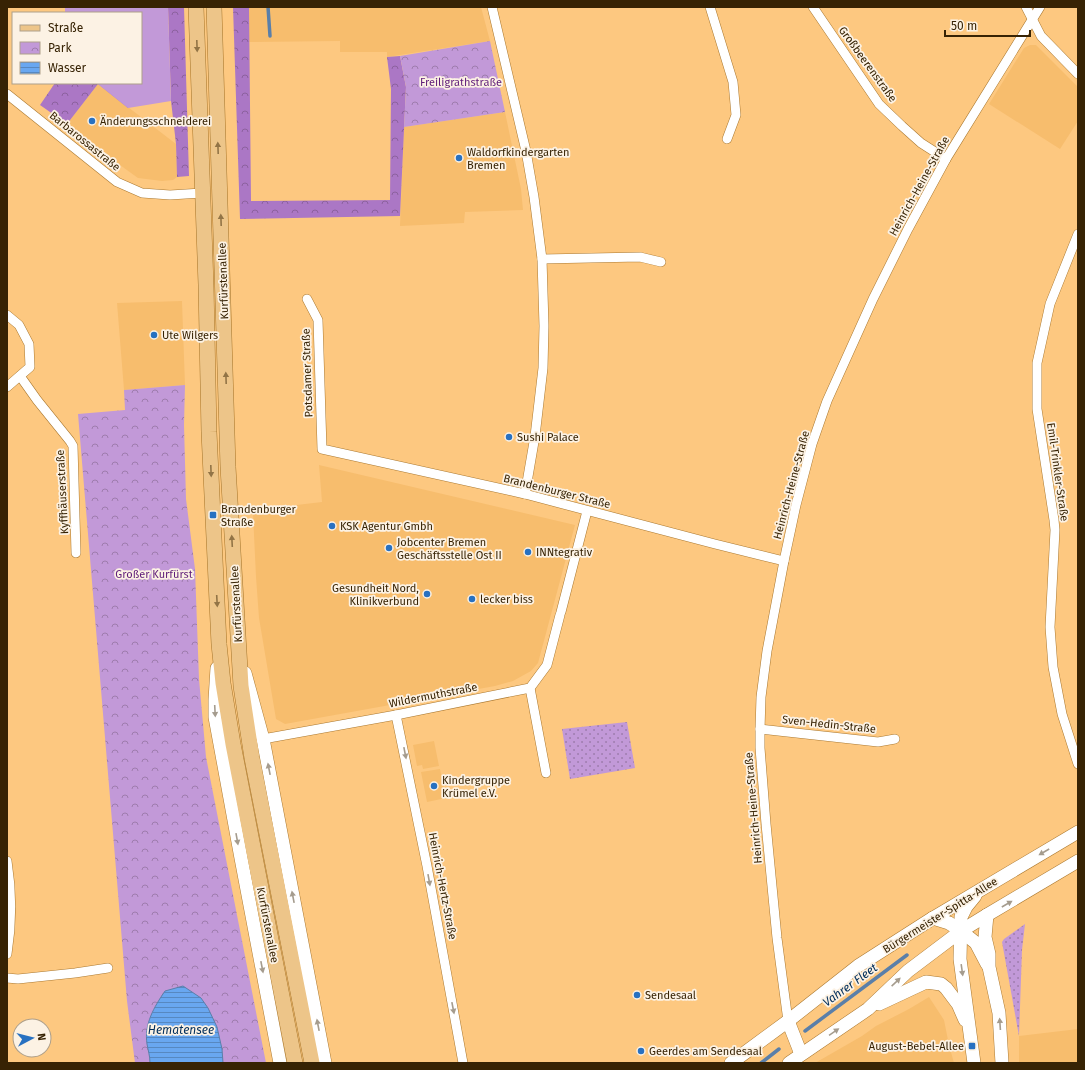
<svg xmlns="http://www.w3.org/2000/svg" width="1085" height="1070" font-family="'Fira Sans',sans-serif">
<defs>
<pattern id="grass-dots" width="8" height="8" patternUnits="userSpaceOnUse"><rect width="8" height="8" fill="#c299d8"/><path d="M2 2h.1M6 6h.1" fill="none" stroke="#9e7cad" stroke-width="1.8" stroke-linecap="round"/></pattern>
<pattern id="forest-crowns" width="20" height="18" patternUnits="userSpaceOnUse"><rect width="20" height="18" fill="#ab77c5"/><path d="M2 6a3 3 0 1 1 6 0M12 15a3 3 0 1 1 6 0" fill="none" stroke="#8c619e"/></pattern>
<pattern id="park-crowns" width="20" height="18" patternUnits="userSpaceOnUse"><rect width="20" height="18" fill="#c299d8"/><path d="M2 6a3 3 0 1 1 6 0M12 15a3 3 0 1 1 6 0" fill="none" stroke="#9e7cad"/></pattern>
<pattern id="water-rules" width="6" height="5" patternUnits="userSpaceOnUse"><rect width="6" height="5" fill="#69a7f0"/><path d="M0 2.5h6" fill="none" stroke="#5788c0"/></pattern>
</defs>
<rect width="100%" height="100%" fill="#fdc880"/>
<g fill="#f7bd6d">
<polygon points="249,7 481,7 490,41 387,57 387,52 340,52 340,41 249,42"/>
<polygon points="1030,45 1036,45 1078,87 1078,121 1060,149 989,104 1024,48"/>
<polygon points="98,84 176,144 177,177 173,180 162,181 138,178 88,142 67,124"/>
<polygon points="505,112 521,189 523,210 465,212 464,223 400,226 404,127"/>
<polygon points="182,301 185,385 124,390 117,303"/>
<polygon points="319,465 575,525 538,663 531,671 513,681 495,686 285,724 276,719 259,618 256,577 253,514 254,510 322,502"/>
<polygon points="434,741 439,766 423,769 422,765 417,766 413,745"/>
<polygon points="440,769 446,798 427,802 421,772"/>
<polygon points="929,997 944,1020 949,1045 954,1063 815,1063 862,1036 876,1026 909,1009"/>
<polygon points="1078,1029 1078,1063 1019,1063 1019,1036"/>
</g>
<g fill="url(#grass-dots)">
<polygon points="627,722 635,768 570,779 562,729"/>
<polygon points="1025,924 1022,950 1019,1036 1002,942 1004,939"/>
</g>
<g fill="url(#forest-crowns)">
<polygon points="168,7 184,7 189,176 177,177 176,144 171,101"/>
<polygon points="233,7 249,7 251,201 390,200 391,89 387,57 400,56 406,87 400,216 240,219"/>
<polygon points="55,83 128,83 128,108 98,84 67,124 40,105"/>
</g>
<g fill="url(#park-crowns)">
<polygon points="490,41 505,112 404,127 406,87 400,56"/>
<polygon points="185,385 184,425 186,499 195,569 199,679 206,757 266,1063 135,1063 127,1001 78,414 125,410 124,390"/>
</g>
<polygon fill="#c299d8" points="65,7 168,7 171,101 128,108 98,84 95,83 141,83 141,13 65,13"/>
<path fill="url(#water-rules)" stroke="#5a7fa9" d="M183,986L201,998L208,1008L217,1027L222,1049L223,1063H150C150,1056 148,1050 147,1044C144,1024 154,1007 165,991Z"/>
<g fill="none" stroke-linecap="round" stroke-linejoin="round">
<g stroke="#5a7fa9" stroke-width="3.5">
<polyline points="268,7 270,36"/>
<polyline points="805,1031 907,955"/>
<polyline points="761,1063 779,1049"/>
</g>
<defs>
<g id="street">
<polyline points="492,7 526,151 534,197 542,259 544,326 543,368 535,436 525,494"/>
<polyline points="710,7 733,82 736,115 727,139"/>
<polyline points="813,7 879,104 902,126 921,143 946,159"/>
<polyline points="1026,7 1041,36 1078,74"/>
<polyline points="7,94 117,182 142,193 170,195 202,193"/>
<polyline points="1078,234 1050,304 1037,363 1037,409 1054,520 1055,530 1050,627 1053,667 1062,714 1078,764"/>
<polyline points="542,259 640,257 661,262"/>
<polyline points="307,299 318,320 322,449 525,494 715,544 784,561"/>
<polyline points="7,315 19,325 29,344 30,367 7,387"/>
<polyline points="20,376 37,400 70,441 73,446 76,553"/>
<polyline points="561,612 587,511"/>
<polyline points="530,688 546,773"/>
<polyline points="396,715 427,866 463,1063"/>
<polyline points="760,729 878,742 895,739"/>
<polyline points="263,739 396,715 530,688 547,665 560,615"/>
<path d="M7,861C12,892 12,923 7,954"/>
<polyline points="7,978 18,979 75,973 108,968"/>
<polyline points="788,1021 777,938 766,824 760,748 760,729 761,697 767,651 784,561 796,505 812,444 827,401 873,299 908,229 946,159 1040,7"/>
</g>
<g id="secondary">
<polyline points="217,668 215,700 215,717 241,858 280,1063"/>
<polyline points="245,673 263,739 325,1063"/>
<polyline points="987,915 985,937 989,954 989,967 999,1013 1002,1063"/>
<polyline points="933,918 949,923 961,931 976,943 987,964"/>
<polyline points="879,1004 926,982 941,984 946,988 958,1004 965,1020"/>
<polyline points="788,1021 801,1054"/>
<polyline points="731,1063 788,1021 858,966 933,918 1078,832"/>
<polyline points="789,1063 868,1009 908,971 961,931 987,915 1078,861"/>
<polyline points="974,1063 960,959 961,917 966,907 975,896"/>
</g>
<g id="primary">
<polyline points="196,7 206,285 209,432 219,644 223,683 233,744 295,1063"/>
<polyline points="214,7 228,467 241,686 252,758 312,1063"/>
</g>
</defs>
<use href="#street" stroke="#ab7930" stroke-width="10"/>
<use href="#secondary" stroke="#ab7930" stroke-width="14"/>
<use href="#primary" stroke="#a67428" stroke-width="16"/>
<use href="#street" stroke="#fff" stroke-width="9"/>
<use href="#secondary" stroke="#fff" stroke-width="13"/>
<use href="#primary" stroke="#edc589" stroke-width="15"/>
</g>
<defs><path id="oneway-solid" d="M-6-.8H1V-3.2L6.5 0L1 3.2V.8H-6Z"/></defs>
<g fill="#927446">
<use href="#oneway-solid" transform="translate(197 46) rotate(88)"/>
<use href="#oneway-solid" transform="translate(218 148) rotate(-92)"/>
<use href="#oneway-solid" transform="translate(221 220) rotate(-92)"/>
<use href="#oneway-solid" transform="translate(226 378) rotate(-92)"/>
<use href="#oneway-solid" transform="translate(211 471) rotate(88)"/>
<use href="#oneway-solid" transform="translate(232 541) rotate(-93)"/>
<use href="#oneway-solid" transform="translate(217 601) rotate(87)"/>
</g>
<g fill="#a59c8e">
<use href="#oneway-solid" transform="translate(215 711) rotate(87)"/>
<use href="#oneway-solid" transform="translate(405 753) rotate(79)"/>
<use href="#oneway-solid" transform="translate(269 769) rotate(-101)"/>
<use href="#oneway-solid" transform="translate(237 839) rotate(80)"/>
<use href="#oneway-solid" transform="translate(1044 852) rotate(150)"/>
<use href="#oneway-solid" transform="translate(429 880) rotate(80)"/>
<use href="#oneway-solid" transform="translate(293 897) rotate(-101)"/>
<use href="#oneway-solid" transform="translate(1007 904) rotate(-30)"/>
<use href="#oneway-solid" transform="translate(262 967) rotate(79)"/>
<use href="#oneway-solid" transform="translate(962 970) rotate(82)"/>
<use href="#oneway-solid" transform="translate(896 982) rotate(-43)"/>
<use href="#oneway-solid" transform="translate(453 1008) rotate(79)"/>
<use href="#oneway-solid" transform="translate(1000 1024) rotate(-94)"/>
<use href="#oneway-solid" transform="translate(318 1025) rotate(-101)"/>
<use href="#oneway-solid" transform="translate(834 1032) rotate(-34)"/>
</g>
<g fill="#2871c1" stroke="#fcf2e4" stroke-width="1.5">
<circle cx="92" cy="121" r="4"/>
<circle cx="459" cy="158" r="4"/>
<circle cx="154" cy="335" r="4"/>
<circle cx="509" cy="437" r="4"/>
<rect x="209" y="511" width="8" height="8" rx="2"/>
<circle cx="332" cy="526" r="4"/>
<circle cx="389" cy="548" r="4"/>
<circle cx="528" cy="552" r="4"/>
<circle cx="427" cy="594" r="4"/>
<circle cx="472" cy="599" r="4"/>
<circle cx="434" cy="786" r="4"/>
<circle cx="637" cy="995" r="4"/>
<rect x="968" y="1042" width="8" height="8" rx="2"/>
<circle cx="641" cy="1051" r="4"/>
</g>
<g text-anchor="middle" stroke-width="3.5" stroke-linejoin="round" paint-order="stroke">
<g font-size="11" fill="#372304" stroke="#fcf2e4">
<text transform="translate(868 64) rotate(54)" y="4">Großbeerenstraße</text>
<text transform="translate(85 141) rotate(39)" y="4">Barbarossastraße</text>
<text transform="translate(919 186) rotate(-61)" y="4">Heinrich-Heine-Straße</text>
<text transform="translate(223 281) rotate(-92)" y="4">Kurfürstenallee</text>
<text transform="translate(307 373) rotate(-92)" y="4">Potsdamer Straße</text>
<text transform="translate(1058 472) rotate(82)" y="4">Emil-Trinkler-Straße</text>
<text transform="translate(791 485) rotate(-75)" y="4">Heinrich-Heine-Straße</text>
<text transform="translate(557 491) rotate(14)" y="4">Brandenburger Straße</text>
<text transform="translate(62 492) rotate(-93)" y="4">Kyffhäuserstraße</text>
<text transform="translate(236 604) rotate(-93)" y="4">Kurfürstenallee</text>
<text transform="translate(433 695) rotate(-11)" y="4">Wildermuthstraße</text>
<text transform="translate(829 724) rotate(6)" y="4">Sven-Hedin-Straße</text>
<text transform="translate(753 808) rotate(-95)" y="4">Heinrich-Heine-Straße</text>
<text transform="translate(443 886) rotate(79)" y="4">Heinrich-Hertz-Straße</text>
<text transform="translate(940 915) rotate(-32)" y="4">Bürgermeister-Spitta-Allee</text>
<text transform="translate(268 925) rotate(79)" y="4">Kurfürstenallee</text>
</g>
<g font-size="11" fill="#5f1c7a" stroke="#fcf2e4">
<text x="461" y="86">Freiligrathstraße</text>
<text x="154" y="578">Großer Kurfürst</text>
</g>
<g font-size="11" fill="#372304" stroke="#fcf2e4" text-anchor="start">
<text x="100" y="125">Änderungsschneiderei</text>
<text x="467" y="156">Waldorfkindergarten<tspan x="467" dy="13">Bremen</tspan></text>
<text x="162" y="339">Ute Wilgers</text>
<text x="517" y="441">Sushi Palace</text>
<text x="221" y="513">Brandenburger<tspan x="221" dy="13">Straße</tspan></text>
<text x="340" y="530">KSK Agentur Gmbh</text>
<text x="397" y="546">Jobcenter Bremen<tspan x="397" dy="13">Geschäftsstelle Ost II</tspan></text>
<text x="536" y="556">INNtegrativ</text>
<text x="419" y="592" text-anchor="end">Gesundheit Nord,<tspan x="419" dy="13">Klinikverbund</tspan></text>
<text x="480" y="603">lecker biss</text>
<text x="442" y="784">Kindergruppe<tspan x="442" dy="13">Krümel e.V.</tspan></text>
<text x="645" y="999">Sendesaal</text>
<text x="964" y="1050" text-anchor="end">August-Bebel-Allee</text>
<text x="649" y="1055">Geerdes am Sendesaal</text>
</g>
<g font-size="12" font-style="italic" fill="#012e5b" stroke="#fcf2e4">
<text transform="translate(850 985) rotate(-36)" y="4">Vahrer Fleet</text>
<text x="181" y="1034">Hematensee</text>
</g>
</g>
<rect width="1085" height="1070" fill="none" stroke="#372304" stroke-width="16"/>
<rect x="12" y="12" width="130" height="72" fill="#fcf2e4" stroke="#ad9f8a"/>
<rect x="20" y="25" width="20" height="6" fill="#edc589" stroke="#ad9f8a"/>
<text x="48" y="32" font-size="12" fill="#372304">Straße</text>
<rect x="20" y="42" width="20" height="12" fill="url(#park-crowns)" stroke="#ad9f8a"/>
<text x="48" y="52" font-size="12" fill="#372304">Park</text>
<rect x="20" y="62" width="20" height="12" fill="url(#water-rules)" stroke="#ad9f8a"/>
<text x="48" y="72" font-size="12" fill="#372304">Wasser</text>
<g transform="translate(32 1038) rotate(83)"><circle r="19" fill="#fcf2e4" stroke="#ad9f8a"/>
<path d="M0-3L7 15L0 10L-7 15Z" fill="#2871c1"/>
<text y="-6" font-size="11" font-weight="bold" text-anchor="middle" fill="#372304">N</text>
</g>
<path d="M945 30v6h85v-6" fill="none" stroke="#372304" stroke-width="2"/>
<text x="951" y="30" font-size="12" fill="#372304" stroke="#fcf2e4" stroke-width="3" paint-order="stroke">50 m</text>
</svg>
